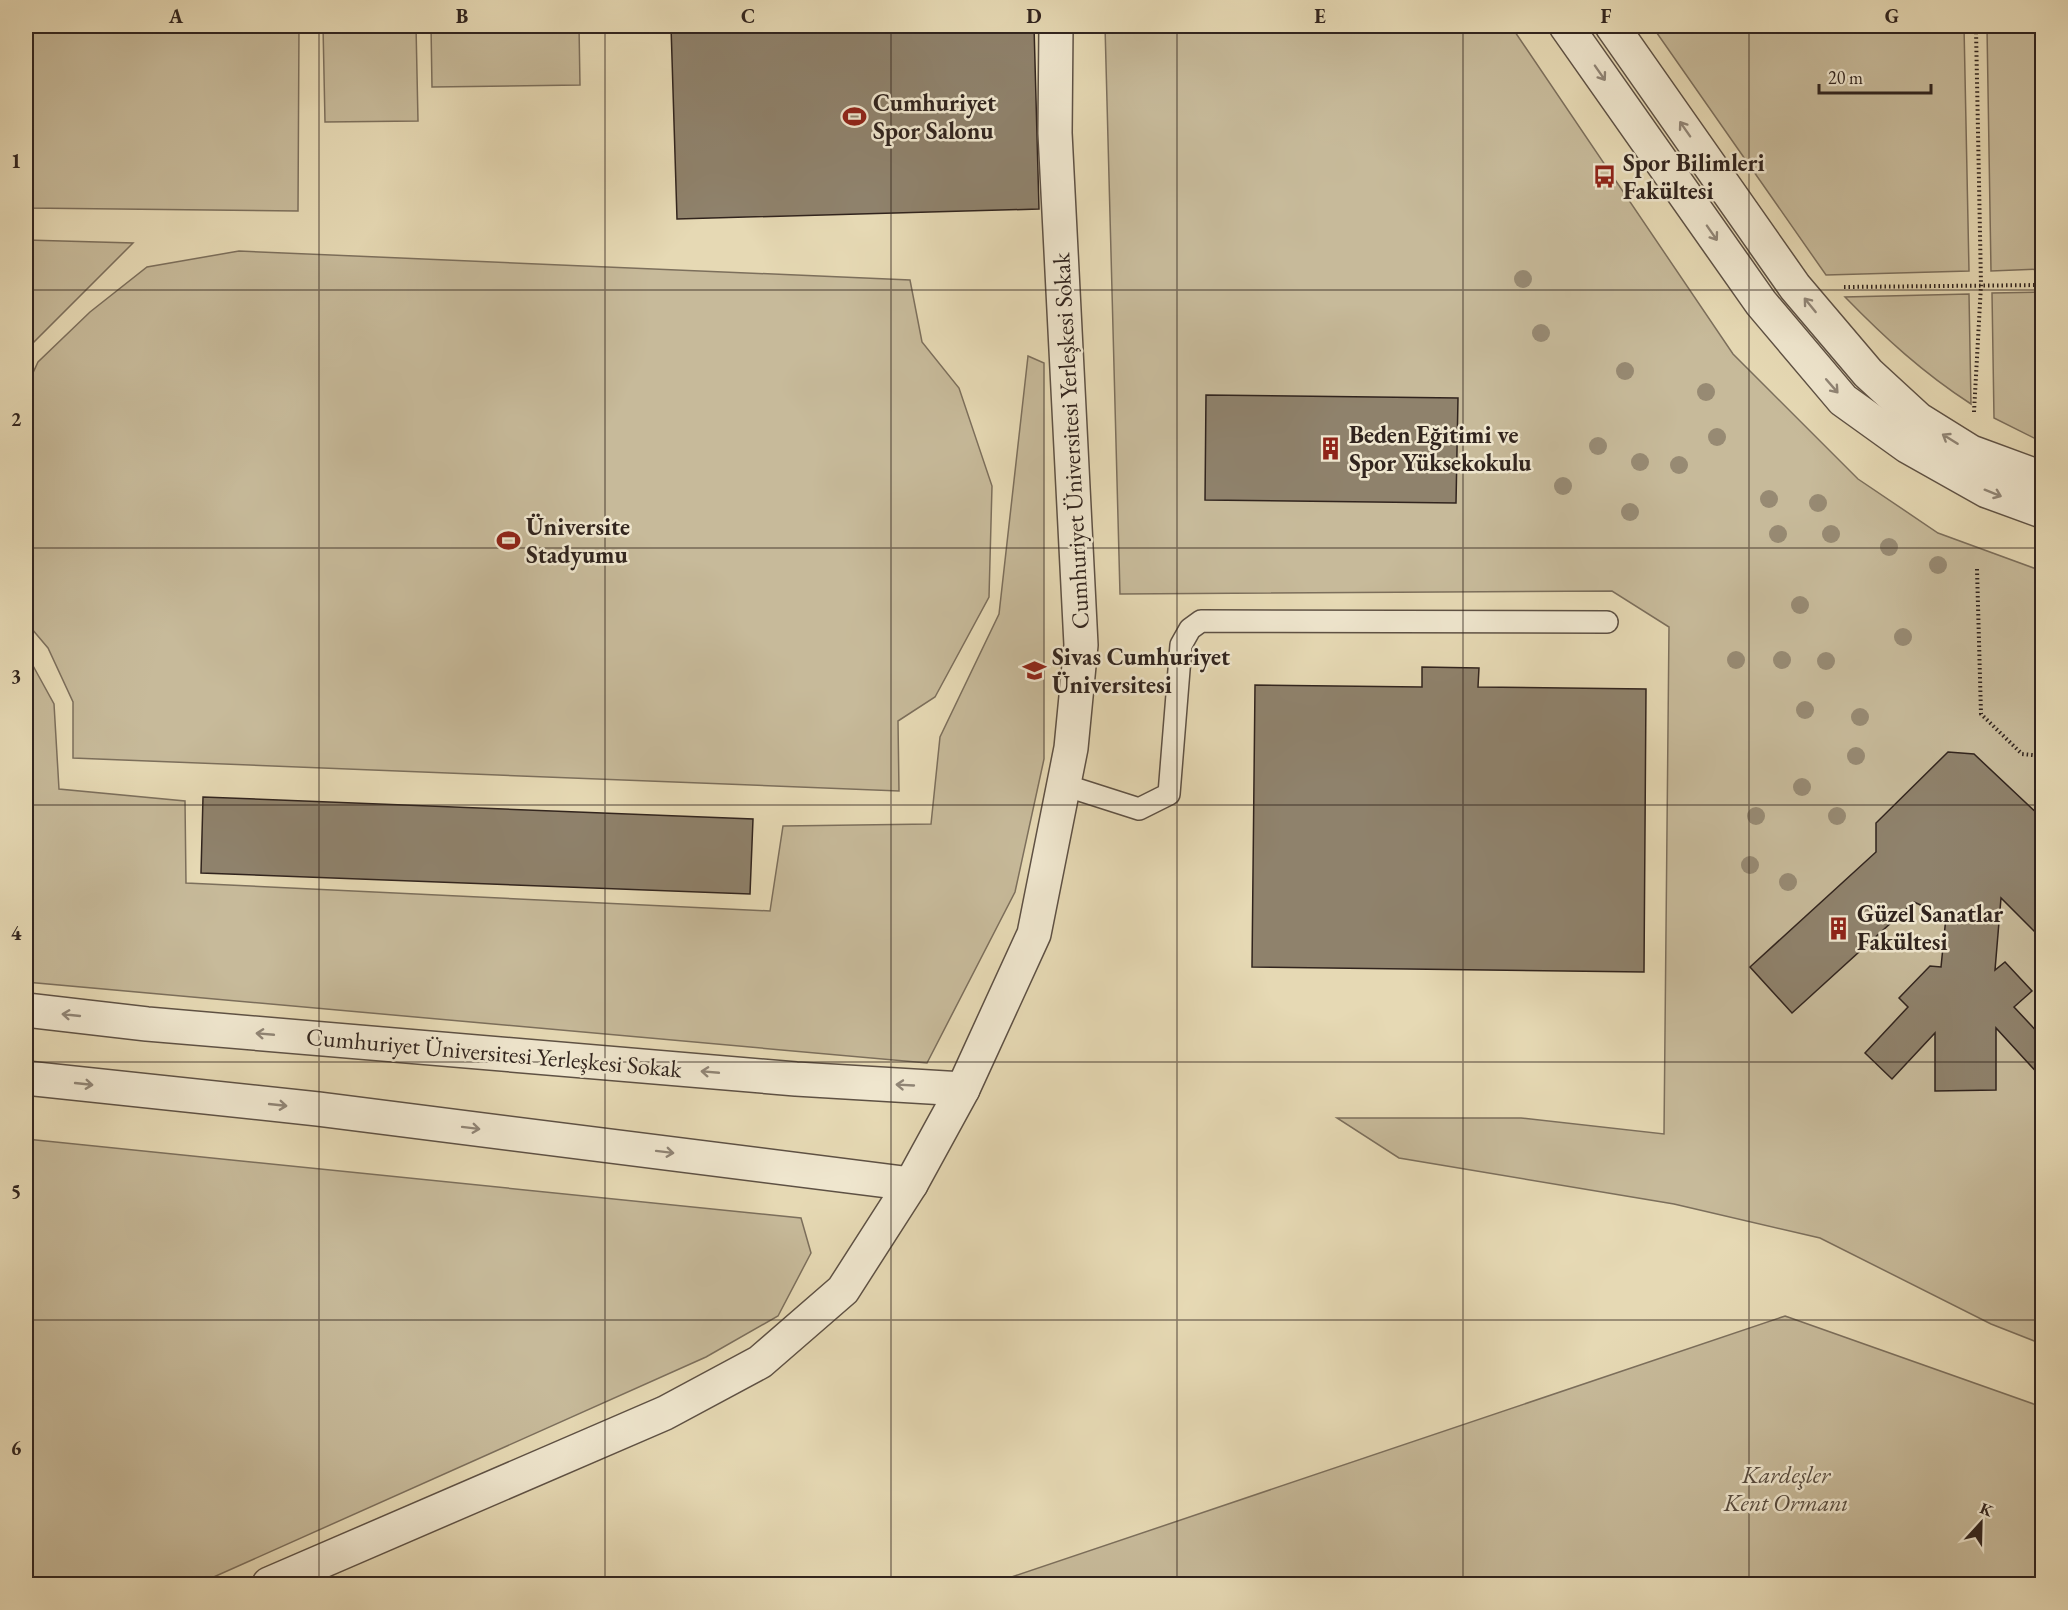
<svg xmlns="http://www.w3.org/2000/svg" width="2068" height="1610" font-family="'EB Garamond',serif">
<rect width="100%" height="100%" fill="#e6d9b4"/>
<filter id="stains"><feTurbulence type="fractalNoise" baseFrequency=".00333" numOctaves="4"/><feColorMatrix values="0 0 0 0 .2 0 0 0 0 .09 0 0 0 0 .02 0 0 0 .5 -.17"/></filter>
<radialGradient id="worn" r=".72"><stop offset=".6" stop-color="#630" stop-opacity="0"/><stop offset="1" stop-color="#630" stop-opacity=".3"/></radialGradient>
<g fill="#c7ba9a" stroke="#7c6f5c" stroke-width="1.5">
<polygon points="26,26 299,26 298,211 26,208"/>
<polygon points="323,26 416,26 418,121 325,122"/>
<polygon points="431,26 579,26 580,85 432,87"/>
<polygon points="1105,26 1511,26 1733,354 1858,479 1938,533 2042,571 2042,1344 1991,1324 1820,1238 1674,1204 1399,1158 1337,1118 1521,1118 1664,1134 1669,627 1612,591 1120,594"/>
<polygon points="1652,26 1964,26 1969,271 1826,275"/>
<polygon points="1991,26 2042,26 2042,269 1991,271 1987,28"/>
<polygon points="26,240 133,243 32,344 26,357"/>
<polygon points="239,251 910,280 922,342 959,388 992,486 989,597 935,697 898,721 899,791 73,758 73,702 48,648 26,622 26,388 38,362 90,312 147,267"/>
<polygon points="2042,292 2042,442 1994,418 1992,293"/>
<path d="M1969,294L1971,404C1923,373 1884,337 1845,297Z"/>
<polygon points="1028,356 1044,363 1044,759 1015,892 927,1063 26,982 26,653 54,704 59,789 185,801 186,883 770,911 783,826 931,824 940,737 999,614"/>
<polygon points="26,1139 801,1218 811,1253 778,1316 706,1357 198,1584 26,1584"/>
<polygon points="1785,1316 2042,1407 2042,1584 991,1584"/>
</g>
<g fill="#8f826c" stroke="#31241e" stroke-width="1.5">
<polygon points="671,26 1034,26 1039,209 677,219"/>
<polygon points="1206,395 1458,398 1456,503 1205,500"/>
<polygon points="1422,667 1479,668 1478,687 1646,689 1644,972 1252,967 1255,685 1422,687"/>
<polygon points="1948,752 1974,754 2042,818 2042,939 2001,898 1995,970 2005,962 2032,991 2014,1007 2042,1037 2042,1078 1996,1028 1996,1090 1935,1091 1935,1033 1892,1079 1865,1053 1908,1007 1899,998 1930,966 1941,967 1946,917 1914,902 1792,1013 1750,967 1876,852 1876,823"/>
<polygon points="203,797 753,819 750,894 201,873"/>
</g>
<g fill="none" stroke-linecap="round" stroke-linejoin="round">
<defs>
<polyline id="service" points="1064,785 1139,809 1169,794 1181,645 1190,629 1201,621 1607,622"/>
<g id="minor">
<polyline points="1566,26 1761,303 1843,400 1907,446 1987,491 2042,511"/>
<polyline points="1612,26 1795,287 1868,373 1918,419 1971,452 2042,478"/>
<polyline points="26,1010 147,1024 796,1079 963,1089"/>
<polyline points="26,1078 318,1109 911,1184"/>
<polyline points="269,1584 665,1413 760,1362 843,1290 911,1184 963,1089 1034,934 1071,748 1081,645 1055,133 1056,26"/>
</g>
</defs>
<use href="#service" stroke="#5e5144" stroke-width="24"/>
<use href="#minor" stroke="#5e5144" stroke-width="36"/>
<g stroke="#31241e" stroke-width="4" stroke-dasharray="1.5 3" stroke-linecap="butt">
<polyline points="1844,287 2042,285"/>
<polyline points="1974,412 1981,285 1976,29"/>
<polyline points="1977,569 1981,714 2022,754 2042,756"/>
</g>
<use href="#service" stroke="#efe6ce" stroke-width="21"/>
<use href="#minor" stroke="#efe6ce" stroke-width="33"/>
</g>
<g fill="#978a73">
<circle cx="1523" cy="279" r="9"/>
<circle cx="1541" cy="333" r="9"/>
<circle cx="1625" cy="371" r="9"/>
<circle cx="1706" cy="392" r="9"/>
<circle cx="1717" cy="437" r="9"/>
<circle cx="1598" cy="446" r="9"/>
<circle cx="1640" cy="462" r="9"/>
<circle cx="1679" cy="465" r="9"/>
<circle cx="1563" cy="486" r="9"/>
<circle cx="1769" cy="499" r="9"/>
<circle cx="1818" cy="503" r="9"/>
<circle cx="1630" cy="512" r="9"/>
<circle cx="1778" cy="534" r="9"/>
<circle cx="1831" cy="534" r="9"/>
<circle cx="1889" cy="547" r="9"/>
<circle cx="1938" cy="565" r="9"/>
<circle cx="1800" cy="605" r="9"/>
<circle cx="1903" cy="637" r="9"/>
<circle cx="1736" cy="660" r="9"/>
<circle cx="1782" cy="660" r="9"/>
<circle cx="1826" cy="661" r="9"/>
<circle cx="1805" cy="710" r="9"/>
<circle cx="1860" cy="717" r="9"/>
<circle cx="1856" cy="756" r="9"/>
<circle cx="1802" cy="787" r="9"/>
<circle cx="1756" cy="816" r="9"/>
<circle cx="1837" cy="816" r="9"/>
<circle cx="1750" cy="865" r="9"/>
<circle cx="1788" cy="882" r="9"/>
</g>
<defs><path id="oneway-shaft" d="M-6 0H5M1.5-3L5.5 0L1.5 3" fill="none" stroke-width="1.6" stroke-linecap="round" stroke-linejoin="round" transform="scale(1.5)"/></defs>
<g stroke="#908576">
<use href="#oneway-shaft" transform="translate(1600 73) rotate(55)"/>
<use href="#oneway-shaft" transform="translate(1685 129) rotate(-125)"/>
<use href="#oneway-shaft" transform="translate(1712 233) rotate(55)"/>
<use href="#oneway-shaft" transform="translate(1810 305) rotate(-129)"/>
<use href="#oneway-shaft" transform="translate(1832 386) rotate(49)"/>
<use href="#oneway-shaft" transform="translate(1950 439) rotate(-148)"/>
<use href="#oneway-shaft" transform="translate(1993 493) rotate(22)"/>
<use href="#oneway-shaft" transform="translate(71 1015) rotate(-174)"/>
<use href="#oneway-shaft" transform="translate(265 1034) rotate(-175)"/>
<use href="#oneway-shaft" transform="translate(710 1072) rotate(-175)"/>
<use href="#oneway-shaft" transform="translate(84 1084) rotate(6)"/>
<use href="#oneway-shaft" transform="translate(905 1085) rotate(-177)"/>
<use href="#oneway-shaft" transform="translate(278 1105) rotate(6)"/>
<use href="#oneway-shaft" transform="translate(471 1128) rotate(7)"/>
<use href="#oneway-shaft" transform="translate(665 1152) rotate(7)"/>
</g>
<path fill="none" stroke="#31241e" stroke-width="1.5" stroke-opacity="0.55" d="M319,26V1584M605,26V1584M891,26V1584M1177,26V1584M1463,26V1584M1749,26V1584M26,290H2042M26,548H2042M26,805H2042M26,1062H2042M26,1320H2042"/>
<defs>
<symbol id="stadium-bare" viewBox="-9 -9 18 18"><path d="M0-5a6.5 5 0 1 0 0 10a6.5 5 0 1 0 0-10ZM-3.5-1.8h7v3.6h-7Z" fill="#8f2418" stroke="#efe6ce" stroke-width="2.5" paint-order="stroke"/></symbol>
<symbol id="bus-bare" viewBox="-9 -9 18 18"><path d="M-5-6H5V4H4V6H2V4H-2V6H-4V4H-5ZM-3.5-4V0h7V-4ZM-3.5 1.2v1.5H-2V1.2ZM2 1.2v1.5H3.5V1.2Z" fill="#8f2418" stroke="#efe6ce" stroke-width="2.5" paint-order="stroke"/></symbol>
<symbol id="building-bare" viewBox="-9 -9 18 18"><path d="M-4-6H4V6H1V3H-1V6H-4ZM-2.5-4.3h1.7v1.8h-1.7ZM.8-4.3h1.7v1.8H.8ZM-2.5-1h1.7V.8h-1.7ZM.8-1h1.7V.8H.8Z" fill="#8f2418" stroke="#efe6ce" stroke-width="2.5" paint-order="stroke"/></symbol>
<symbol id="university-bare" viewBox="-9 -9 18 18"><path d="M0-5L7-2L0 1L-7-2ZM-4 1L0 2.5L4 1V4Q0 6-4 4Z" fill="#8f2418" stroke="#efe6ce" stroke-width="2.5" paint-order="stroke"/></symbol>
</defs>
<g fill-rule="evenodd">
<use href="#stadium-bare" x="838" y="100" width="33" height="33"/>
<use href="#bus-bare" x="1588" y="160" width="33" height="33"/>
<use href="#building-bare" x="1314" y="432" width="33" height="33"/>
<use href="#stadium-bare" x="492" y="524" width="33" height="33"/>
<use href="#university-bare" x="1018" y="654" width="33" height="33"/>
<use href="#building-bare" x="1822" y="912" width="33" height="33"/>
</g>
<g text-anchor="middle" stroke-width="5" stroke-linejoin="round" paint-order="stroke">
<g font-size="24" font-weight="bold" fill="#31241e" stroke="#efe6ce" text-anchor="start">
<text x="873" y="111">Cumhuriyet<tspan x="873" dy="28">Spor Salonu</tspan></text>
<text x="1623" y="171">Spor Bilimleri<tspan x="1623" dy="28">Fakültesi</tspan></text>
<text x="1349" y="443">Beden Eğitimi ve<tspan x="1349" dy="28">Spor Yüksekokulu</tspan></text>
<text x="526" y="535">Üniversite<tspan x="526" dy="28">Stadyumu</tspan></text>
<text x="1052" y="665">Sivas Cumhuriyet<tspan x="1052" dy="28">Üniversitesi</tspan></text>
<text x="1857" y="922">Güzel Sanatlar<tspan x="1857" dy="28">Fakültesi</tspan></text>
</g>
<g font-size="24" fill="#31241e" stroke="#efe6ce">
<text transform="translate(1071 441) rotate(-93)" y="8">Cumhuriyet Üniversitesi Yerleşkesi Sokak</text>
<text transform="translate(494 1053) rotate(5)" y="8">Cumhuriyet Üniversitesi Yerleşkesi Sokak</text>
</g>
<g font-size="24" font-style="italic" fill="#564a3d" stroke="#efe6ce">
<text x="1786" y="1483">Kardeşler<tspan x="1786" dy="28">Kent Ormanı</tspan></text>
</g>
</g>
<rect width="2068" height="1610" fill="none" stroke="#e6d9b4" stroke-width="66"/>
<g transform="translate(1981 1523) rotate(22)" stroke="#efe6ce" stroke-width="4.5" paint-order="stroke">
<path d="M0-4.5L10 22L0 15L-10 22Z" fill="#31241e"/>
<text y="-9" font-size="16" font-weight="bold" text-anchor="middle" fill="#31241e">K</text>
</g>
<path d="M1819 84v9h112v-9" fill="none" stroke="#31241e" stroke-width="3"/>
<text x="1828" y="84" font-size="18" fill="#31241e" stroke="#efe6ce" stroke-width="4.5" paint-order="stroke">20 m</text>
<rect x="33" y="33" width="2002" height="1544" fill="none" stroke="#31241e" stroke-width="2"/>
<g font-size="20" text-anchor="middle" font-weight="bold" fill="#31241e">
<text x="176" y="23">A</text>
<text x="462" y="23">B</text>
<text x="748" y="23">C</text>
<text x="1034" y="23">D</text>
<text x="1320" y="23">E</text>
<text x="1606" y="23">F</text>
<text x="1892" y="23">G</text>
<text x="16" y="168">1</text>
<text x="16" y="426">2</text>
<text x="16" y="683">3</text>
<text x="16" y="940">4</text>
<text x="16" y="1198">5</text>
<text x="16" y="1455">6</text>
</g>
<rect width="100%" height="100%" filter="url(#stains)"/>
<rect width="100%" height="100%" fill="url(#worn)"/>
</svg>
